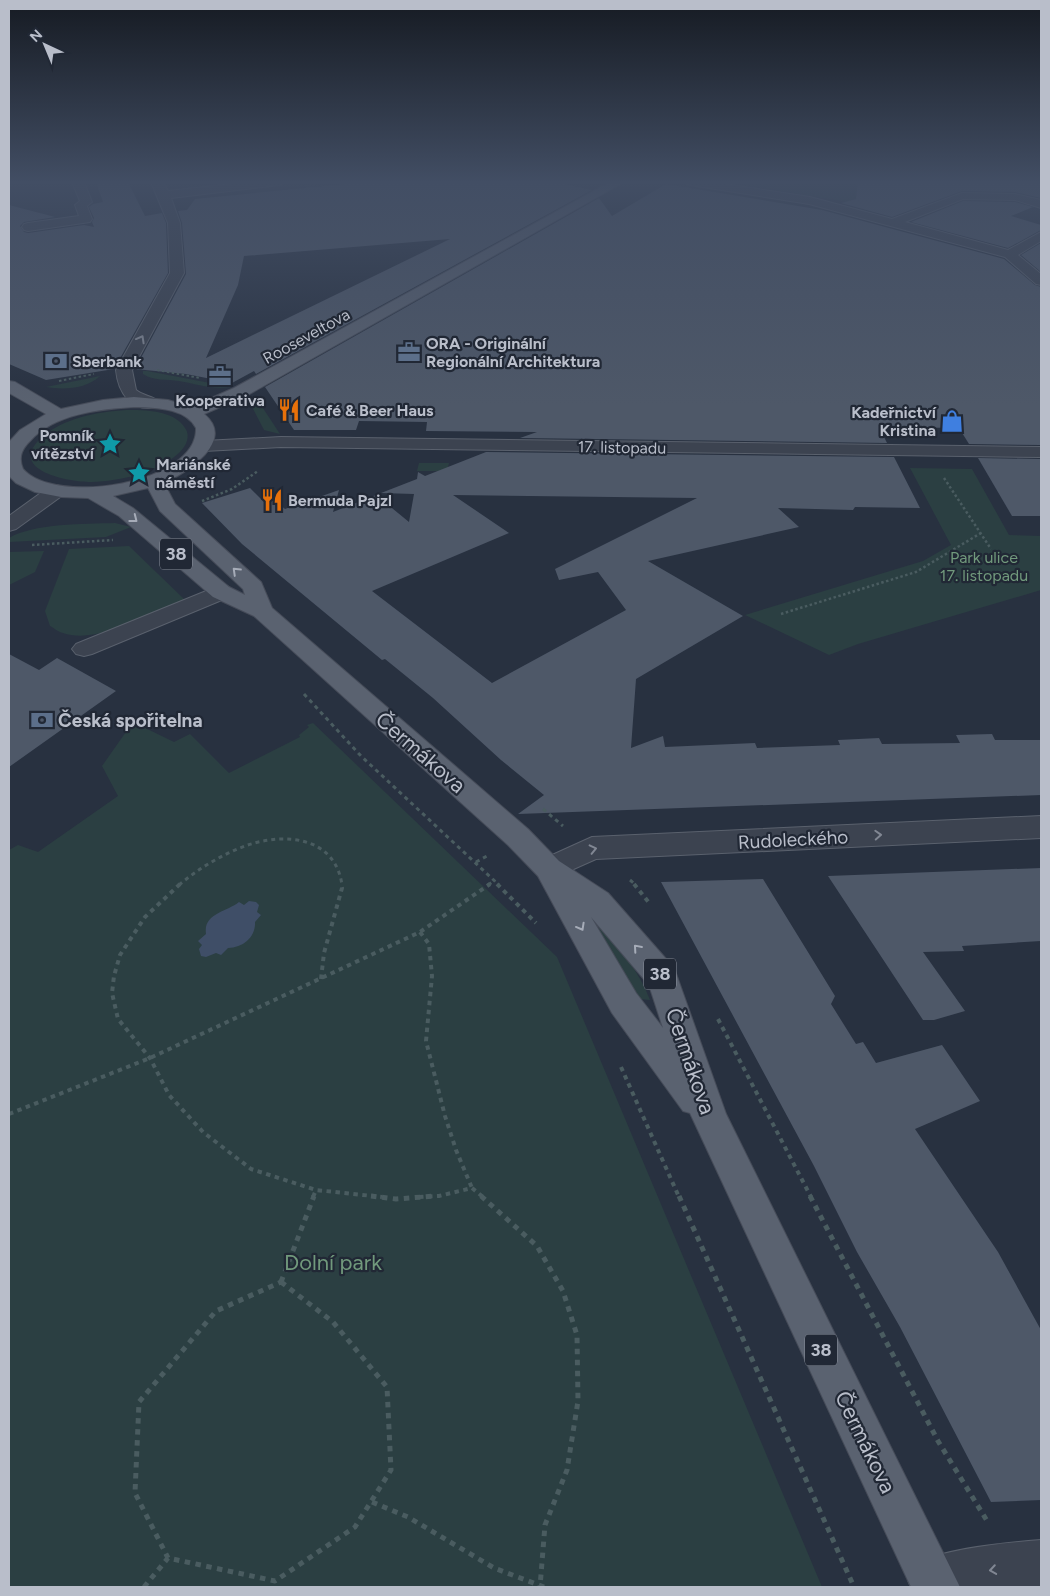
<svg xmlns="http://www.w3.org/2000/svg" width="1050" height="1596" font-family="Figtree,sans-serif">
<rect width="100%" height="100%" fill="#283140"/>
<g fill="#2b3f42">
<polygon points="729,182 904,182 847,202"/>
<path d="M143,371H147L231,387C212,390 197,384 179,381C167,379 153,381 143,374Z"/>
<path d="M100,376C86,389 64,390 46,387Z"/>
<polygon points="255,396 280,434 264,430 251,405"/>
<path d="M126,410C145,410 174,410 185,428C191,436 186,446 180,452C158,473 121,481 91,482C70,482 6,471 41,438C63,418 97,412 126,410Z"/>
<polygon points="419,463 449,463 447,471 417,471"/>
<polygon points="910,468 972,469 1009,535 1041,536 1041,590 858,644 829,655 745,615 923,561 951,545"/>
<path d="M115,523L131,527L106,537L9,542V538C35,523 84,524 115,523Z"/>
<path d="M129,546L185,600C153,613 97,645 63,633C58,632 54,628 50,626L45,611L69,549Z"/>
<polygon points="44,551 35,572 9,585 9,552"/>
<polygon points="133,722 174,742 190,734 229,773 300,737 299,735 309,727 307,725 313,723 557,957 822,1587 9,1587 9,850 18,845 38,852 118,796 102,766"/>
<path d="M600,924C619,947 639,971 650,1000L640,999L596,933Z"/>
</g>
<path fill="#3f4e67" d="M249,901L256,902L259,905L257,912L261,915L255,922C256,937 243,948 228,948L221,955L216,953L206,957L201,956L199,949L202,945L198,941L206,934C203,913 227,912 239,902L244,905Z"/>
<g fill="#4e5868" fill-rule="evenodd">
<polygon points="96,182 128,182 145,216 162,213 166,223 168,273 114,369 46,380 9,364 9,205 55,217 24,222 20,226 24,232 28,233 84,225 94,227 92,222 94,218 89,207 93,204 103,202"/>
<path d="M365,182H555L592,190L256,374L254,371L232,383L186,374L135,369L186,274L182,223L178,211L187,210L195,199ZM450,239L206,358L238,285L244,256Z"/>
<polygon points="858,182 1041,182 1041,198 1015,192 962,191 892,217 841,203 856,199"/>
<polygon points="666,184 822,210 1004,259 1035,285 1041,287 1041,445 969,444 959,428 879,427 887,443 520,438 537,432 426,431 427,422 359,421 356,430 294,430 265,387 599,198 612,216"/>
<polygon points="963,201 1015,202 1033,207 1011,216 1041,225 1041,230 1008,248 911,222"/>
<polygon points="1041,243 1041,272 1021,255"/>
<path d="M486,452L894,457L920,508L855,507L853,510L778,508L799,527L648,561L743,616L636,679L631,748L663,736L665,747L755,743L757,748L840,745L838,740L879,738L882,744L960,743L956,735L992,734L995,740H1041V795L518,814L544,795L501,760L433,698L385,659L382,660L242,544L202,503L250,488L262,500L271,497L285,509L339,490L333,512L376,495L409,522L414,494L381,493L417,479L418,472L425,476ZM453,495L697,498L555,569L559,580L598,572L626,610L492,683L372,591L509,533Z"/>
<polygon points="978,458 1041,459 1041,516 1012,516"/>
<polygon points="9,654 39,670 57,658 116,691 9,767"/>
<polygon points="1041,868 1041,941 962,946 964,951 923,952 965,1011 934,1020 923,1020 828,876"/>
<polygon points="763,879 835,996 831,1004 856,1044 863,1042 876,1063 942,1045 980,1101 915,1129 998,1252 1041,1330 1041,1500 991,1502 900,1327 857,1252 814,1166 661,882"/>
</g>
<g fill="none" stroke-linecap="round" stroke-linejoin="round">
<defs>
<g id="minor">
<polygon points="72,182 84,182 92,202 87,206 92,219 90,222 28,231 24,230 22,227 24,224 28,223 79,216 75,205 80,201"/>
<path d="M151,182H163L168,191L250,182H285L279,185L171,198L180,223L184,273L132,370L136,390C143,396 155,396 160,403L157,407C131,413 118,392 116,370L170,273L168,223Z"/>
<polygon points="684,182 711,182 810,197 892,219 962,193 1015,194 1041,200 1041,208 1015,200 963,199 905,222 1008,250 1041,232 1041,241 1018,255 1041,274 1041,285 1036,284 1005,257 809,204 690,185"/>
<polygon points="281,437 1041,447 1041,457 281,447 204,451 198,450 195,446 198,442 204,441"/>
<polygon points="56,485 63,487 66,491 63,495 16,529 9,531 9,516 49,487"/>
<polygon points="221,585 229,587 232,592 229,597 92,654 84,656 76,654 72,649 76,644"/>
<polygon points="1041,816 1041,838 596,859 549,880 539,877 534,869 539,861 592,837"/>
<path d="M1041,1540V1587H911L908,1580L915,1563C951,1548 1002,1543 1041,1540Z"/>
</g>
<path id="major" d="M610,182H624L246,396L204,414C237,441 186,473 164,483L175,504L261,582L272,608L528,829L559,861L608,893L674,968L726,1114L960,1587H911L690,1113L683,1111L612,1013L538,876L508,845L254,616L213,597L119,516L88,498L61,497L35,492L16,483L9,476V442L20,430L46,414L9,393V381L15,382L61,409L103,400L134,397L168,400L191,407L234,388ZM134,407C154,408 185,407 196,428C198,484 54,506 23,469C18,457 22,449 30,441C54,414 100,409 134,407ZM148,488L160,511L243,589L245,595L229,587L133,508L113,496ZM591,917L649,985L663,1028L636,993Z"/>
</defs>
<use href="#minor" stroke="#5a616d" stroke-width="2"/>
<use href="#major" stroke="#464c59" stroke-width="2"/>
<polyline stroke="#4a5c60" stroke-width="1" stroke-dasharray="2 2" stroke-linecap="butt" points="306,185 350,182"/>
<g stroke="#4a5c60" stroke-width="2" stroke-dasharray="2.5 2.5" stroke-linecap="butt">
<polyline points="157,370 200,378"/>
<polyline points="59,381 94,374"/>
</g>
<g stroke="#4a5c60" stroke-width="2.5" stroke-dasharray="2.5 2.5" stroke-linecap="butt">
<polyline points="944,478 991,549"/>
<polyline points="202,501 232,489 258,471"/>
<polyline points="32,545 113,540"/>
<polyline points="781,614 916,572 981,533"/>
</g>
<g stroke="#4a5c60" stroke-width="3" stroke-dasharray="4 4" stroke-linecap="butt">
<polyline points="304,694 361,756 499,885"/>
<polyline points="543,809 563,826"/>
<polyline points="476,862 487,856"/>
<polyline points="630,880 636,885"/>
<path d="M179,885C198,869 221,855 245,846C284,832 335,836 342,885"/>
<polyline points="488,885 495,880"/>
</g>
<g stroke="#4a5c60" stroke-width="4" stroke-dasharray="4.5 4.5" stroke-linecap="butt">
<polyline points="180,884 145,917 120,955 114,976 112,993 118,1019 150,1058 169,1095 203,1132 251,1169 316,1190 382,1197"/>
<polyline points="497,884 536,923"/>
<polyline points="634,884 650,904"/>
<polyline points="420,932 429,944 432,976 426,1041 445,1116 456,1150 472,1188"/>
<polyline points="321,979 324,953 342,888 341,884"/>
<polyline points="718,1019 811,1197"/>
<polyline points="621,1067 679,1197"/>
<polyline points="9,1114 150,1058 420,932 490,884"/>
<polyline points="313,1197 316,1190"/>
<polyline points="419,1197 439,1196 472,1188 483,1197"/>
</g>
<g stroke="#4a5c60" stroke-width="5" stroke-dasharray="5.5 5.5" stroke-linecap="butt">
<polyline points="371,1196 396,1199 436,1196"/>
<polyline points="481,1196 537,1246 563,1291 577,1335 578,1401 567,1470 545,1525 540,1587"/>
<polyline points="679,1196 854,1587"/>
<polyline points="810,1196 938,1441 989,1524"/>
<polygon points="281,1282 333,1322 387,1387 391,1470 355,1527 275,1581 168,1558 135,1493 139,1402 216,1311"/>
<polyline points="281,1282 314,1196"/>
<polyline points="372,1502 408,1517 494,1568 544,1587"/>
<polyline points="144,1587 168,1558"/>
</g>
<use href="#minor" fill="#3c4350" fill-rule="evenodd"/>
<use href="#major" fill="#5a6270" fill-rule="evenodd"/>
</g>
<defs><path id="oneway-chevron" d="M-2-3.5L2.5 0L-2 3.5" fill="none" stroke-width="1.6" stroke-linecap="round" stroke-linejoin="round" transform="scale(1.25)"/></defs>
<g stroke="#818793">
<use href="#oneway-chevron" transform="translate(141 339) rotate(-61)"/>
<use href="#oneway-chevron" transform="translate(878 835) rotate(-3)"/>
<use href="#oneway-chevron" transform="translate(593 849) rotate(-13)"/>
<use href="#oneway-chevron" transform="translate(993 1570) rotate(171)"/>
</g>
<g stroke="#a6acb8">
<use href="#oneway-chevron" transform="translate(134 519) rotate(38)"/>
<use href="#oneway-chevron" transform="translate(236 571) rotate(-136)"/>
<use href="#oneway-chevron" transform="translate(581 927) rotate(61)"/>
<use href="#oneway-chevron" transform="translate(637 948) rotate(-131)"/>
</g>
<linearGradient id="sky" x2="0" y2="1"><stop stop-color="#161b23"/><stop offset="0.45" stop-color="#424e64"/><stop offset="1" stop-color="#424e64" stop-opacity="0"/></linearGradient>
<rect width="1050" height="405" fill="url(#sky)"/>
<defs>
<symbol id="office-bare" viewBox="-9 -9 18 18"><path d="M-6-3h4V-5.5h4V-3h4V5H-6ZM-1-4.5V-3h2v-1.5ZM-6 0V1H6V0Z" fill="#5c6f8a" stroke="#212835" stroke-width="2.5" paint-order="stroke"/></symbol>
<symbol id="bank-bare" viewBox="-9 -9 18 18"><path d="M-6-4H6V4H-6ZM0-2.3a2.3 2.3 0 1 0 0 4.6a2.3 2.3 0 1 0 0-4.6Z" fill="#5c6f8a" stroke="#212835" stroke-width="2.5" paint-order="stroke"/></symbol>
<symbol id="restaurant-bare" viewBox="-9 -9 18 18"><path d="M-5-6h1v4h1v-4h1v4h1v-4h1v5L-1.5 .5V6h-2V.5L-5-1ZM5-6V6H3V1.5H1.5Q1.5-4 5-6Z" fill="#e8710a" stroke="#212835" stroke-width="2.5" paint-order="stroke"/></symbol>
<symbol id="shop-bare" viewBox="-9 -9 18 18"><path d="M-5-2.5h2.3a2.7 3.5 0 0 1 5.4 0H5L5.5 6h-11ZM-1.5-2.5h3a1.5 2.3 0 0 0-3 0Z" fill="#3f7fe0" stroke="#212835" stroke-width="2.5" paint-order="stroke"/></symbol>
<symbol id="sight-bare" viewBox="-9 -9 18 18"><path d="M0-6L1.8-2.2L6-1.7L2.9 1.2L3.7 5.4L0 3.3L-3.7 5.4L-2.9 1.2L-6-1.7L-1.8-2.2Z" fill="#0f9aa8" stroke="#212835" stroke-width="2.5" paint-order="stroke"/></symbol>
</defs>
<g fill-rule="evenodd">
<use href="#office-bare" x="393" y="336" width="32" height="32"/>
<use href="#bank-bare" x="40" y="345" width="32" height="32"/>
<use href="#office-bare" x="204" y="360" width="32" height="32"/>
<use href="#restaurant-bare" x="273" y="394" width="32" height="32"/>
<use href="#shop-bare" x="936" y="405" width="32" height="32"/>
<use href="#sight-bare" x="94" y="428" width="32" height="32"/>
<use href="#sight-bare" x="123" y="457" width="32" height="32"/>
<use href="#restaurant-bare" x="256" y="484" width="32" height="32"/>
<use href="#bank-bare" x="26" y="704" width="32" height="32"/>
</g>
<g text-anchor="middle" stroke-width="4.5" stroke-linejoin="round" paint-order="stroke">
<g font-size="16" fill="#b9beca" stroke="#212835">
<text transform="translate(306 336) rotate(-29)" y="6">Rooseveltova</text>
<text transform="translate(622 447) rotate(1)" y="6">17. listopadu</text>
</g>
<g font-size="16" font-weight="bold" fill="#b9beca" stroke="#212835" text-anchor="start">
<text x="426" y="349">ORA - Originální<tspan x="426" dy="18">Regionální Architektura</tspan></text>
<text x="72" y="367">Sberbank</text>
<text x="220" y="406" text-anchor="middle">Kooperativa</text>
<text x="306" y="416">Café &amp; Beer Haus</text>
<text x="936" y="418" text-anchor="end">Kadeřnictví<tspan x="936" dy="18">Kristina</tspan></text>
<text x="94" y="441" text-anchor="end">Pomník<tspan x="94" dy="18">vítězství</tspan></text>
<text x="156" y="470">Mariánské<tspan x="156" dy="18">náměstí</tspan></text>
<text x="288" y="506">Bermuda Pajzl</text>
</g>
<g font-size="16" fill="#71997c" stroke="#212835">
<text x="984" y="563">Park ulice<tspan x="984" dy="18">17. listopadu</tspan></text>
</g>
<g fill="#212835" stroke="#8b919d" stroke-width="1">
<rect x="160" y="538.5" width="32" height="31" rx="4"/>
<rect x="644" y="958.5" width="32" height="31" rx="4"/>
<rect x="805" y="1334.5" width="32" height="31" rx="4"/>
</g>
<g font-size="18" font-weight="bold" fill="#b9beca">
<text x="176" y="560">38</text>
<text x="660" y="980">38</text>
<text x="821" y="1356">38</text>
</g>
<g font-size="19" font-weight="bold" fill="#b9beca" stroke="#212835" text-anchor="start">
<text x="58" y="727">Česká spořitelna</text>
</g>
<g font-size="19" fill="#b9beca" stroke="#212835">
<text transform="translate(793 839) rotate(-3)" y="7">Rudoleckého</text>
</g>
<g font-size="22" fill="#b9beca" stroke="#212835">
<text transform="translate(421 752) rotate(41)" y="8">Čermákova</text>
<text transform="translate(691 1061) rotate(71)" y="8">Čermákova</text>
<text transform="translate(866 1442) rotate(64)" y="8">Čermákova</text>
</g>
<g font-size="22" fill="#71997c" stroke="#212835">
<text x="333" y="1270">Dolní park</text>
</g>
</g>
<rect width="1050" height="1596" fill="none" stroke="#b9beca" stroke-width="20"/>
<g transform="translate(45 45) rotate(316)" stroke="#212835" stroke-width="4" paint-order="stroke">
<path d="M0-4L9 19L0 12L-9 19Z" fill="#b9beca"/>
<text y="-8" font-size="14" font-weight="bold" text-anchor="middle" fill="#b9beca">N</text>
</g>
</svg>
